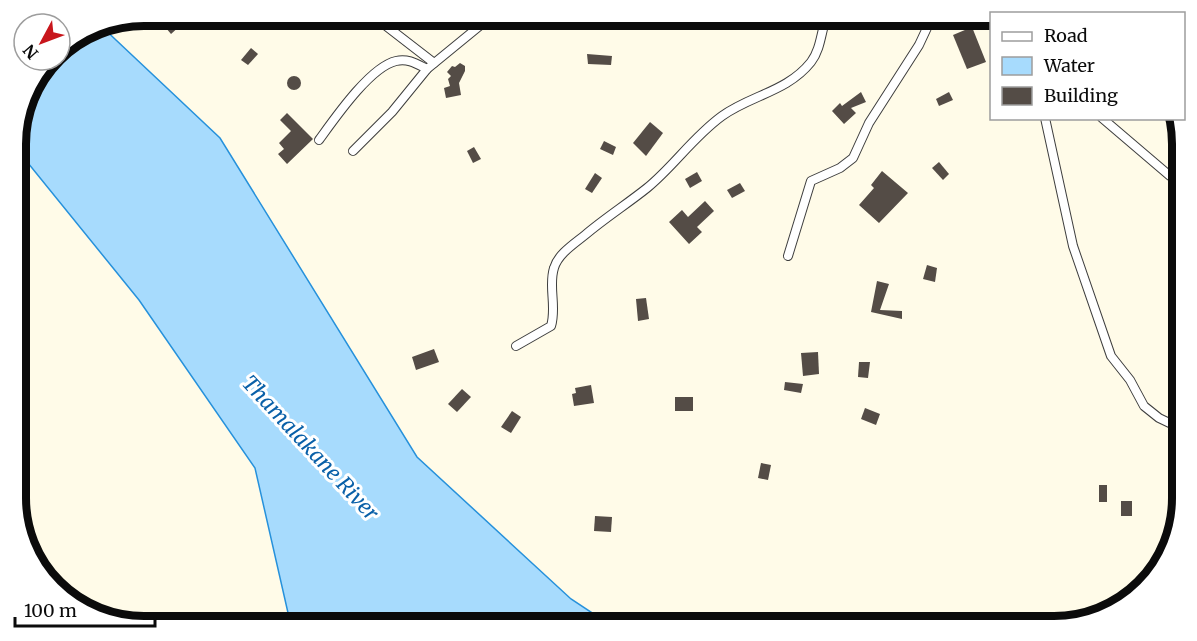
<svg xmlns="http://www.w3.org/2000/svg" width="1197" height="641" font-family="Merriweather,serif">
<rect width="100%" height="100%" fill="#fffbe8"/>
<polygon fill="#a7dbfd" stroke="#2691db" stroke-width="1.5" points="99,24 220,138 417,457 571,599 612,626 291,626 255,468 139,300 15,147 15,135 28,86 49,60 60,60 60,46"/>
<g fill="#544c46">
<polygon points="158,15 172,15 181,25 171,34 166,28 163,30 153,19"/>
<polygon points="972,27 986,62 967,69 953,35"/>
<polygon points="251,48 258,54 248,65 241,60"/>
<polygon points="587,54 612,56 611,65 588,64"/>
<polygon points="460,63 465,66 465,71 459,83 461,95 446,98 444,88 450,86 448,79 451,76 447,72 452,66 455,67"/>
<circle cx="294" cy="83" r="7"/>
<polygon points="861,92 866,102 851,108 856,113 844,124 832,111 840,103 842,106"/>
<polygon points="949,92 953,100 939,106 936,99"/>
<polygon points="287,113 313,139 287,164 278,154 284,149 279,143 291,131 280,120"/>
<polygon points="650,122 663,133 646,156 633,143"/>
<polygon points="604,141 616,147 613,155 600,149"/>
<polygon points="474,147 481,159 473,163 467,151"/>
<polygon points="939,162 949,174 943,180 932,168"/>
<polygon points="882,171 908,193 879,223 859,205 874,188 871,185"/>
<polygon points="697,172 702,181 690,188 685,179"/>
<polygon points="595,173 602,178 592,193 585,189"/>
<polygon points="740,183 745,191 732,198 727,190"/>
<polygon points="705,201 714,211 697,227 702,232 689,244 669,222 682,210 688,217"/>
<polygon points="927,265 937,268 935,282 923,279"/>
<polygon points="877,281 889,284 880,310 902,311 902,319 871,312"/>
<polygon points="646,298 649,319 638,321 636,299"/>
<polygon points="434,349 439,362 416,370 412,357"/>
<polygon points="818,352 819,374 803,376 801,353"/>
<polygon points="859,362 870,362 868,378 858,377"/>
<polygon points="785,382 803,384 801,393 784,390"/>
<polygon points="591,385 594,403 574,406 572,394 576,393 575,388"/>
<polygon points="462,389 471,397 457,412 448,404"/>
<rect x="675" y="397" width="18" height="14"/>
<polygon points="865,408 880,414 876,425 861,419"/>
<polygon points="512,411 521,417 511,433 501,427"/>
<polygon points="761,463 771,465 768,480 758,478"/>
<rect x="1099" y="485" width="8" height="17"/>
<rect x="1121" y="501" width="11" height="15"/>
<polygon points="595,516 612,517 611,532 594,531"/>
</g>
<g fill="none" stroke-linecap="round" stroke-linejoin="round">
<defs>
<g id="minor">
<polyline points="372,15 434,63"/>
<polyline points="1045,118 1073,246 1111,356 1130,380 1144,406 1159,418 1182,429"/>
<polyline points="1102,118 1170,176"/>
<path d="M319,140C335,118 370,67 396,61C408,58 417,64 427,69"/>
<polyline points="353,151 392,112 427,69 493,15"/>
<polyline points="788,256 811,181 840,168 853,158 869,123 919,45 933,15"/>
<path d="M516,346L551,326C557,307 548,286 554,268C558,254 574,244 585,235C605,218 627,204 647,188C674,166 693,137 722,116C751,95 787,92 811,62C821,49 821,31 827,15"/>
</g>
</defs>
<use href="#minor" stroke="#3e3e3e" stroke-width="10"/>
<use href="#minor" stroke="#fff" stroke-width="8"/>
</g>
<g text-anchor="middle" stroke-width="6" stroke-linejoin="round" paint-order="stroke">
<g font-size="21" font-style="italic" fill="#0960a8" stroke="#fff">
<text transform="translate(310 448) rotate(47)" y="7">Thamalakane River</text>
</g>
</g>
<path d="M0 0H1197V641H0ZM144 26H1054A118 118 0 0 1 1172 144V498A118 118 0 0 1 1054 616H144A118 118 0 0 1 26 498V144A118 118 0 0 1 144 26Z" fill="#fff" fill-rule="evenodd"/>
<path fill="none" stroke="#0b0b0b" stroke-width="8" d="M144 26H1054A118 118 0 0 1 1172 144V498A118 118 0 0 1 1054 616H144A118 118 0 0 1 26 498V144A118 118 0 0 1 144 26Z"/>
<rect x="990" y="12" width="195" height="108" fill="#ffffff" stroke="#9d9d9d" stroke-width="1.5"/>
<rect x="1002" y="32" width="30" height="9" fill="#ffffff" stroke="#9d9d9d" stroke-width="1.5"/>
<text x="1044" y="42" font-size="18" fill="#0b0b0b">Road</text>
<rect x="1002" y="57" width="30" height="18" fill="#a7dbfd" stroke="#9d9d9d" stroke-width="1.5"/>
<text x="1044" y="72" font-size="18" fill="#0b0b0b">Water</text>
<rect x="1002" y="87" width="30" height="18" fill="#544c46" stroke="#9d9d9d" stroke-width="1.5"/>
<text x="1044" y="102" font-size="18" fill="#0b0b0b">Building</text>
<g transform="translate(42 42) rotate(229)"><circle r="28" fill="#ffffff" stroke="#9d9d9d" stroke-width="1.5"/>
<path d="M0-4.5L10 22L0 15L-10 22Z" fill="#c8161c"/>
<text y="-9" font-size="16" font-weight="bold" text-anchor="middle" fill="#0b0b0b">N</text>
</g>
<path d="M15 617v9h140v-9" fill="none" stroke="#0b0b0b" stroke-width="3"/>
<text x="24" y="617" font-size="18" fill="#0b0b0b" stroke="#ffffff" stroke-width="4.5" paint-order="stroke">100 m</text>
</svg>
